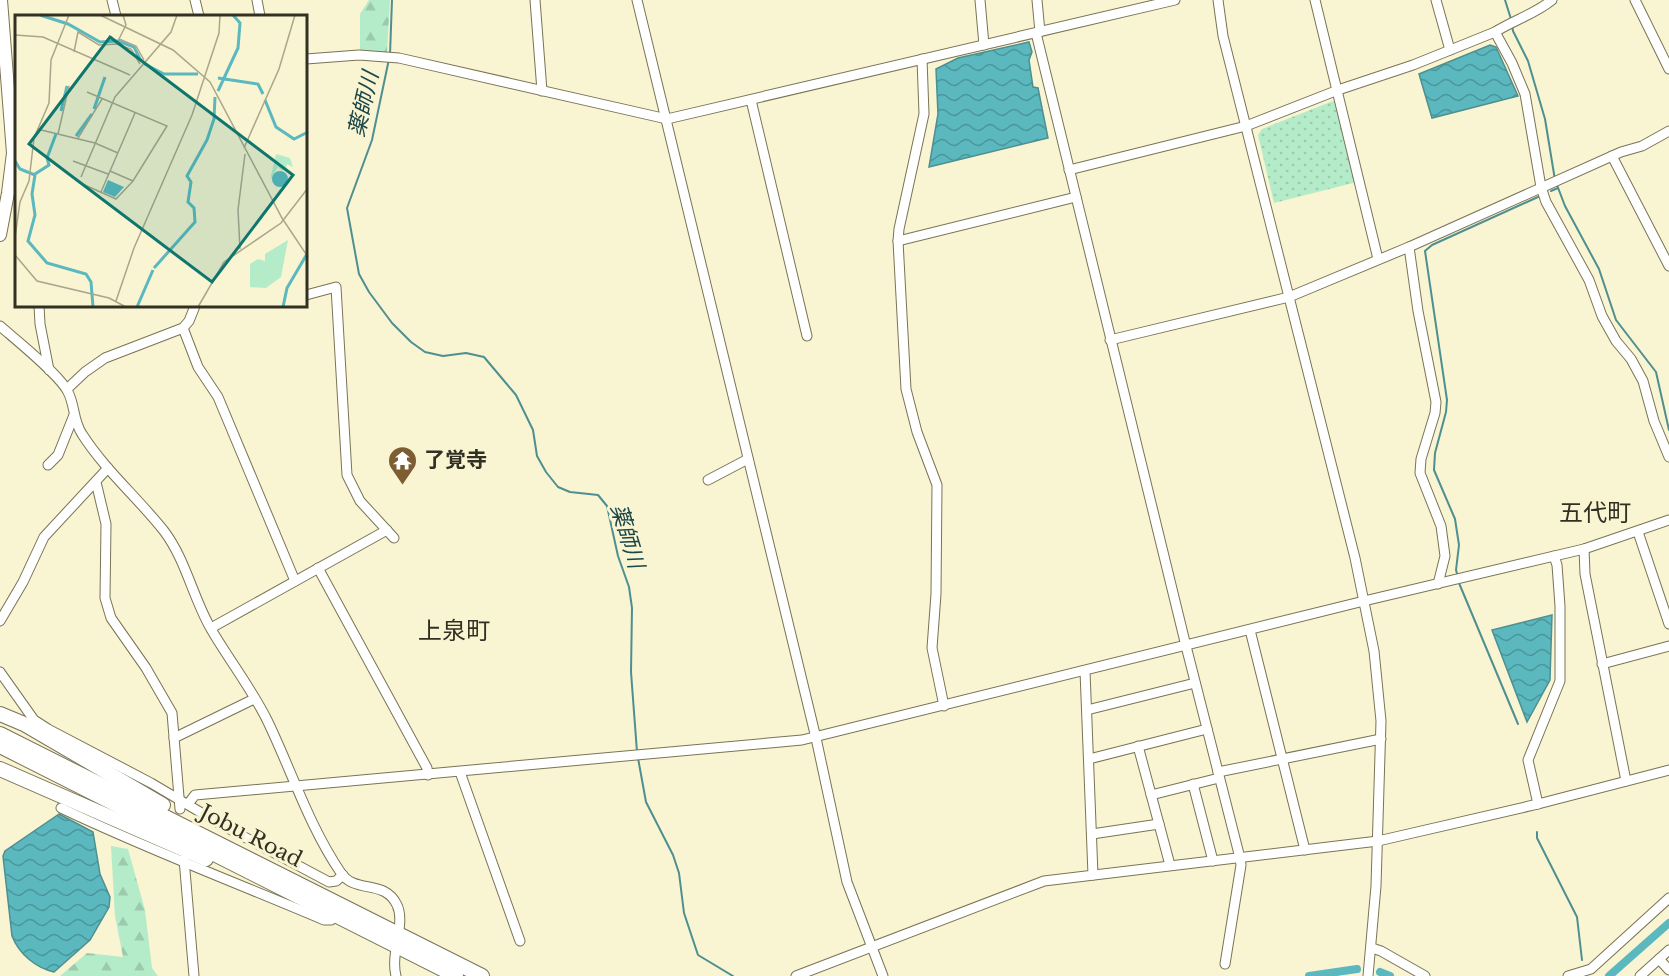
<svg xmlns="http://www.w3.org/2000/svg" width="1669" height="976" font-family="'Libre Baskerville','Noto Sans JP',serif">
<defs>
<pattern id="forest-firs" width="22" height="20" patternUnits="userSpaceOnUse" patternTransform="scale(1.5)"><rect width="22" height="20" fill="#b4ecc9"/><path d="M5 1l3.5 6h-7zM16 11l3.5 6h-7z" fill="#9bcbac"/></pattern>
<pattern id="park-dots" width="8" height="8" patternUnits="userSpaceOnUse" patternTransform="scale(1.5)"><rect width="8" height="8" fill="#b4ecc9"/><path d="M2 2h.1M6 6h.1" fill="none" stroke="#9bcbac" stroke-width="1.8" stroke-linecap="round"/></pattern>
<pattern id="water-waves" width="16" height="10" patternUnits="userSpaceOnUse" patternTransform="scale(1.5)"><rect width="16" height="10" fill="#5ab8be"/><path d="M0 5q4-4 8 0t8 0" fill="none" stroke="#4b969a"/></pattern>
</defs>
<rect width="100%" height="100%" fill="#f9f4d2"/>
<g fill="url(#forest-firs)">
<polygon points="369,0 390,0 387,53 360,51 360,14"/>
<polygon points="111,846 128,849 145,910 152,968 158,976 60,976 87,953 123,957 115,916"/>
</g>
<polygon fill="url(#park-dots)" points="1333,101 1338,103 1357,182 1274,203 1258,135 1262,129"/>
<g fill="url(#water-waves)" stroke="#4e8f90" stroke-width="1.5">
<polygon points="1029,42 1032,52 1029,60 1033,87 1038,88 1048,138 929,167 938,114 936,69 958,58"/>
<polygon points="1490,45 1496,47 1518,96 1432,118 1419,74"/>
<polygon points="1552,615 1550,680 1527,722 1492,630"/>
<path d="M59,814L93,832L100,874L110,897L109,907L90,940L54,972C36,968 19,954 12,936L3,856L5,851Z"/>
</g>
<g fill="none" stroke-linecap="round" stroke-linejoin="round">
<g stroke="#4e8f90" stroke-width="2">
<polyline points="1505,0 1511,19"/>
<polyline points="1512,25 1513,31 1528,61 1545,119 1555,180"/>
<polyline points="390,54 392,0"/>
<polyline points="389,59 372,140 347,208 359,274 369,292 392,323 411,342 425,352 443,356 466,353 484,357 516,395 533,430 537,456 546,472 558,487 570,492 598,495 607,506 618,556 629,587 632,608 631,672 637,752"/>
<polyline points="1557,185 1565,206 1599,269 1616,320 1656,372 1669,430"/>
<polyline points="1551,191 1558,188"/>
<polyline points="1458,577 1456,570 1459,545 1455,519 1434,470 1435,453 1446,412 1447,400 1425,251 1432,245 1538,197"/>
<polyline points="1459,583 1518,724"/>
<polyline points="638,758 646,802 673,855 679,873 684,913 698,955 733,976"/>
<polyline points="1537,832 1537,838 1577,917 1582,960"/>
</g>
<g stroke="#5ab8be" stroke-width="8">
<polyline points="1380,972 1390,976"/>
<polyline points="1309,976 1357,969"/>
<polyline points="1609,976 1669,923"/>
</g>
<defs>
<g id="minor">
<polyline points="112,0 116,16"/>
<polyline points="195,0 199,16"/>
<polyline points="257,0 260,16"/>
<polyline points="535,0 542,91"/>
<polyline points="637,0 816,738 847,882 883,976"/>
<polyline points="980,0 984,45"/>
<polyline points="1037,0 1040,32"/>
<polyline points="1218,0 1223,36 1355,558 1374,651 1381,721 1376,886 1368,976"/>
<polyline points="1315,0 1378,259"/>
<polyline points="1436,0 1450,50"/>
<polyline points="1635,0 1669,69"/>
<polyline points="1495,32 1512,63 1525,94 1541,187 1546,202 1589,280 1602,316 1616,341 1631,359 1643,381 1654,421 1669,457"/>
<polyline points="1036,33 1186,646 1240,858 1241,865 1225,964"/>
<polyline points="306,59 359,55 399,58 667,119 1175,0"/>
<polyline points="922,59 924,114 899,229 898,241 906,389 917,432 937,485 936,594 932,648 944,706"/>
<polyline points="751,100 807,336"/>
<polyline points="1612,156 1669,266"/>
<path d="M1069,170L1246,126L1338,90L1413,65L1495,32C1514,20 1535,14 1552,0"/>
<polyline points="898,241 1076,197"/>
<polyline points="1409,247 1418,311 1436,402 1435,413 1421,459 1420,473 1441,526 1445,556 1438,584"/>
<polyline points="306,295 336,287 347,475 360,501 394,538"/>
<polyline points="39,306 40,324 49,370"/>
<path d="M0,326C16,340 60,375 68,392C75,405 73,421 82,434C105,470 138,498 164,531C186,560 193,598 211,629C229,660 252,689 268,722C292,772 309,826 341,873C355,894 385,879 397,905C406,924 390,953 396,976"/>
<polyline points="183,328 198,367 218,397 295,581"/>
<polyline points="1110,340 1289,297 1409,247 1621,152 1642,146 1669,131"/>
<polyline points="67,389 85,372 105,358 183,328 189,321 195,306"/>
<polyline points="48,465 58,455 74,415"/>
<polyline points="708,480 748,459"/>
<polyline points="96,482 106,524 105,598 111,618 146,668 172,713 180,809"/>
<polyline points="1638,532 1669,624"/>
<polyline points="1584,549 1585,574 1626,781"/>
<polyline points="318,568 427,768 428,775"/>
<polyline points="0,621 23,582 44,537 108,468"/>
<polyline points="211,628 387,530"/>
<polyline points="1250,630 1305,850"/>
<polyline points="1602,664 1669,646"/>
<polyline points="1085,671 1093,875"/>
<polyline points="0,672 34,720 48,729 151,783 222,825 329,882 336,881 343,875"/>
<polyline points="1087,710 1195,683"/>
<polyline points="174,738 254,699"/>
<polyline points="1138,746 1170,865"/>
<polyline points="1089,759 1207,729"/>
<polyline points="460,772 520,941"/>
<polyline points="1218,772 1381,739"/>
<polyline points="1193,784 1213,861"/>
<polyline points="1151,795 1219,778"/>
<polyline points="188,804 195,795 802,740 1364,601 1584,549 1669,520"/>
<polyline points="1538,804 1528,760 1560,681 1560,606 1557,565 1554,556"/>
<path d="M61,808C147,849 237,883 324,920H331L335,916"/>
<polyline points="1092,834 1159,824"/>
<polyline points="184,859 194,976"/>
<polyline points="1372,948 1381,951 1425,976"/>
<polyline points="1659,959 1669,970"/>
<polyline points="796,976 1044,881 1378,841 1538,804 1669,770"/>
<polyline points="1568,976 1591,969 1669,898"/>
<polyline points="1640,976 1669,950"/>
</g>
<polyline id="major" points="0,235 8,193 13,153 1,0"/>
<g id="highway">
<polyline points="0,714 24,724 163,805"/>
<polyline points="0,734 482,976"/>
<polyline points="0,746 456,976"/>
<polyline points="0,769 206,859"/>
</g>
</defs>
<use href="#minor" stroke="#797456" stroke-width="11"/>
<use href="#major" stroke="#797456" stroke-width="14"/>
<use href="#highway" stroke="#797456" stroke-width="16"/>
<use href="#minor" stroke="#fff" stroke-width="9"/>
<use href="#major" stroke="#fff" stroke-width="12"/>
<use href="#highway" stroke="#fff" stroke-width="14"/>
</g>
<defs>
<symbol id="temple-pin" viewBox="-11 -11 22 30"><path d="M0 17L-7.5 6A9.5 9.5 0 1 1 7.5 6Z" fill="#7d5e33" stroke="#f9f4d2"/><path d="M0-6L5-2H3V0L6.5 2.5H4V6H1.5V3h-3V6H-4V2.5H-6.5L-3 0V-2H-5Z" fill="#fff"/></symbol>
</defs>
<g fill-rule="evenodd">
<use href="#temple-pin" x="386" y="444" width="33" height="45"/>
</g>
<g text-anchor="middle" stroke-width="6" stroke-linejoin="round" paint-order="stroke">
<g font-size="21" font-weight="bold" fill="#323023" stroke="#f9f4d2" text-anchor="start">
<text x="424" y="467">了覚寺</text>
</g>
<g font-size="21" fill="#323023" stroke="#f9f4d2">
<text transform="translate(251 836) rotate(27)" y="7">Jobu Road</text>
</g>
<g font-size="22" font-style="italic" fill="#1a4648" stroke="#f9f4d2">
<text transform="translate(363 104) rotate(-77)" y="8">薬師川</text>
<text transform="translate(628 536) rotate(73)" y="8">薬師川</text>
</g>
<g font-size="24" fill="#323023" stroke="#f9f4d2">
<text x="1595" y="521">五代町</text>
<text x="454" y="639">上泉町</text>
</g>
</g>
<g transform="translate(15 15)">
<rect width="292" height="292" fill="#f9f4d2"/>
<path d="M261,139L275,143L278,152L272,149L271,155H266L263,152L255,165Z" fill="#b4ecc9"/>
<path d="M273,225L266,262L251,273L235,272V249L243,244L250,246V239Z" fill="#b4ecc9"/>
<path d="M257 164a8 8 0 1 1 16 0a8 8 0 1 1-16 0ZM93,165L109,172L100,182L88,177Z" fill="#5ab8be"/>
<path fill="none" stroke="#5ab8be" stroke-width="3" d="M25,0L53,9L85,27L103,26L119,32L126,46M128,48L149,59H183M203,63L243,69L248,79M203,76L223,33L225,8L218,0M250,85L261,112L279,124L293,117M79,94L90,62M46,96L52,71M61,121L77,99M0,146L5,154L20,160L17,179L20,200L13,226L32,248L71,259L76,267L78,292M20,159L34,150L32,143L41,119M139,253L180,207L179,193L173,187L176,167L172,161L192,125L199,104L200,82M122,292L138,255M268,292L272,273L292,239"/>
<path fill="none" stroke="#a9a68c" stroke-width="1.5" d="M85,0L158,35L195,67L267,203L293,242M108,0L111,10L104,24L121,31L129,45M0,20L28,22L115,60M59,37L63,17L84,30L102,29L116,34L125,49M22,114L80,128L103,138M43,119L54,71M63,123L87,84M229,133L264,54L280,0M58,146L93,159M95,156L118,166M66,162L100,82L156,17L162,0M63,167L101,184L118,166L152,111L72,77M86,177L120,98M0,222L5,187L14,166L19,123L34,88L36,45L54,0M225,234L223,195L230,139M0,240L22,266L94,283L111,292M101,286L119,233L177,100L204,18L205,0M183,292L209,247L266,208L293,173"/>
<path fill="#0f766e" fill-opacity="0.15" stroke="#0f766e" stroke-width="3" d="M95,22L278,160L197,267L14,129Z"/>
<rect width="292" height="292" fill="none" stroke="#323023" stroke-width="3"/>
</g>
</svg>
